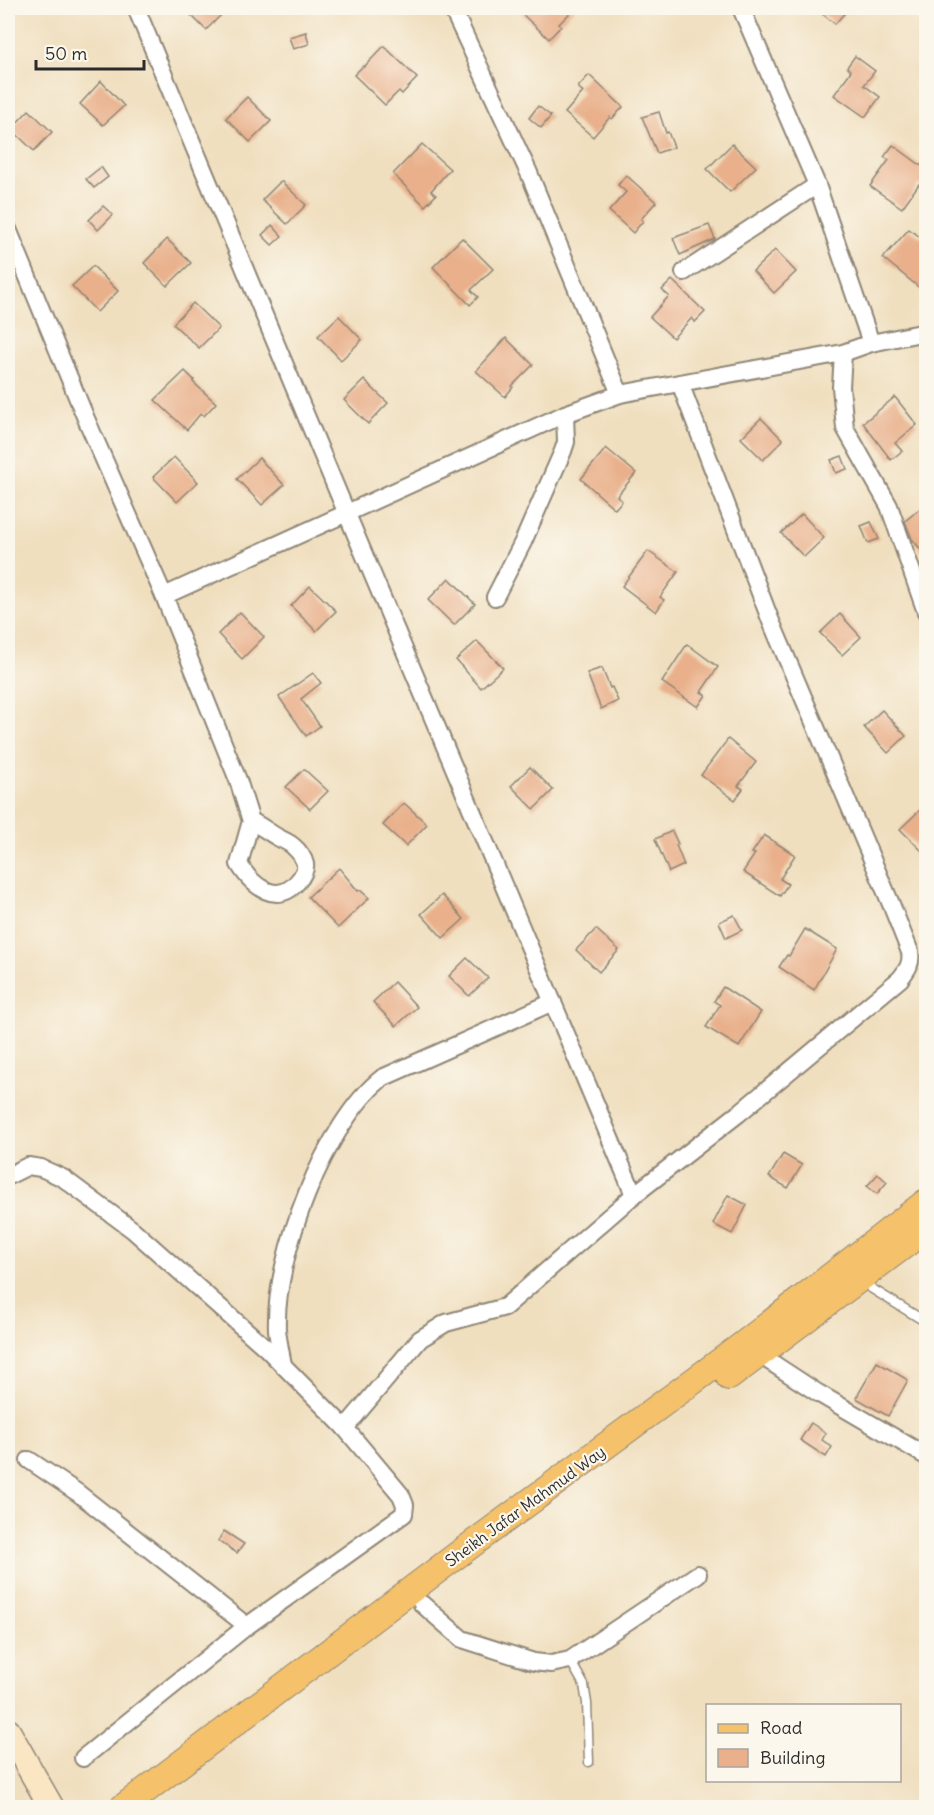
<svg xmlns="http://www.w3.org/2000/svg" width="934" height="1815" font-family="Delius,sans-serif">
<rect width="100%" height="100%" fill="#fbf7ec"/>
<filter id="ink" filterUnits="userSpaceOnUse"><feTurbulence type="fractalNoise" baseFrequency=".0167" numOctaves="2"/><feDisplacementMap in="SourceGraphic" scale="12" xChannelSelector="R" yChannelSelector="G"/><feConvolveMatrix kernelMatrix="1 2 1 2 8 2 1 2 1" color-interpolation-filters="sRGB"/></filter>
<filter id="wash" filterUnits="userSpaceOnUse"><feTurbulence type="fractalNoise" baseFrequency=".008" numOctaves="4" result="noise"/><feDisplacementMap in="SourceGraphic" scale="24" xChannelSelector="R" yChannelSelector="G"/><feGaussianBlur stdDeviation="1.35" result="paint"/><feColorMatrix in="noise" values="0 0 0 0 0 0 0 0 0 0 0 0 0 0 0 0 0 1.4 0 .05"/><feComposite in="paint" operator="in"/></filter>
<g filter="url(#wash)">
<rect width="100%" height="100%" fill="#f0dfbf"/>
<g id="blocks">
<g fill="#e9b08b">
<polygon points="184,8 228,8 206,30"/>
<polygon points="527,8 575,8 559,24 561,26 549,39 522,14"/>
<polygon points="815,8 849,8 835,24"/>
<polygon points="306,32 309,44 293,49 289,37"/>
<polygon points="384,46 417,78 402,94 399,91 385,105 354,75 363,66 364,67"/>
<polygon points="855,56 875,71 864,85 880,97 865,117 834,95 851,71 847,67"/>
<polygon points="589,75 623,107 612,119 610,117 593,137 565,113 583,92 578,87"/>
<polygon points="101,81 124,106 103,125 80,104"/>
<polygon points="247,97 271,121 250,142 226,118"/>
<polygon points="538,106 551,116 541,128 529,118"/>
<polygon points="29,110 52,132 34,151 11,129"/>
<polygon points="659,112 666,133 668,132 674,147 657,153 642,117"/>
<polygon points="422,144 450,169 431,191 436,195 425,206 393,174"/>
<polygon points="732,144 756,167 730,192 707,169"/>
<polygon points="893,145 927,170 927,189 919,184 902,208 870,186 889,160 884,157"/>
<polygon points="101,167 108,177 94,188 86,179"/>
<polygon points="626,175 656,202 641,219 643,221 633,233 609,211 626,192 618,185"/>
<polygon points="281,181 306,205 287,224 262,200"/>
<polygon points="103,206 113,215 98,230 89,220"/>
<polygon points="272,225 282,236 272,245 262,235"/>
<polygon points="709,225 715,239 680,255 673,238"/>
<polygon points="909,229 927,242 927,294 883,258"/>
<polygon points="462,238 493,269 471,290 478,297 470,305 433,267"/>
<polygon points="167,239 191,263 167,286 144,263"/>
<polygon points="775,250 796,272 774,293 753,271"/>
<polygon points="93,266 118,291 97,312 72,286"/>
<polygon points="672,280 705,312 695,322 692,318 673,338 650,317 669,296 662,290"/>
<polygon points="193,303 219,328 199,348 173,324"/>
<polygon points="339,316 362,340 341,360 318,336"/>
<polygon points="506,338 533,365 512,386 513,387 505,397 476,371"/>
<polygon points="185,371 194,380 193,382 216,403 204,416 201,413 187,430 155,400"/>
<polygon points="364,380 388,403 368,424 344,400"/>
<polygon points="895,397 917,425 895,443 902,451 891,460 863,423"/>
<polygon points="761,418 783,440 763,460 741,438"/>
<polygon points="606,448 636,473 617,496 622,501 615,509 581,479"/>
<polygon points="842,456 847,469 836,473 831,460"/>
<polygon points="174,457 198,482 177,502 153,477"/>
<polygon points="259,458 284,485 262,505 237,479"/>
<polygon points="927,503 927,557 912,539 905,521"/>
<polygon points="802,514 824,538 804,557 781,533"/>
<polygon points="871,522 879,539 868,543 861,526"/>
<polygon points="648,551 678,572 660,597 664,600 656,612 622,586"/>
<polygon points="449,578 475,604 454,625 428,600"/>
<polygon points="310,586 336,611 316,631 291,606"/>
<polygon points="240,612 264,637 242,659 218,634"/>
<polygon points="840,614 861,637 842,655 820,633"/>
<polygon points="477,641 503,668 481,688 456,660"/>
<polygon points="687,644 718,667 701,692 706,695 698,707 662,682"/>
<polygon points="602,668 610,688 612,687 618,701 601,709 587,673"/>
<polygon points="313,673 321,683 301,699 320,726 306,736 279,697"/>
<polygon points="882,710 906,736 888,753 864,727"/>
<polygon points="728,739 756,762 738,786 743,789 735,800 701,775"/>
<polygon points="530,767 553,790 534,809 511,786"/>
<polygon points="304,769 328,791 310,809 286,787"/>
<polygon points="404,803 427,824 406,846 383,825"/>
<polygon points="921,809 927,815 927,856 900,829"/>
<polygon points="672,831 678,844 676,845 684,865 669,872 655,839"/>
<polygon points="764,835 795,855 780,879 788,884 780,896 743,872 755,854 752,853"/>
<polygon points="339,868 358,891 360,890 369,898 338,928 308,897"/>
<polygon points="442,895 464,919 443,938 421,914"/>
<polygon points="734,915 742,930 726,938 719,922"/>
<polygon points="596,929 619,950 599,972 576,950"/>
<polygon points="805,929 837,949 814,990 779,967 787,955 789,956"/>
<polygon points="467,958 488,978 469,996 449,976"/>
<polygon points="394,982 417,1007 396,1026 373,1002"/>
<polygon points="723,987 761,1012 739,1047 706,1027 720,1005 714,1001"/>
<polygon points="783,1154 802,1165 788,1188 769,1177"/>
<polygon points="878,1174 887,1182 877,1194 867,1186"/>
<polygon points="728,1195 747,1205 732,1234 713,1224"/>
<polygon points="877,1362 908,1380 888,1416 856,1398"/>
<polygon points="811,1423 826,1433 822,1440 832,1447 826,1457 800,1440"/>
<polygon points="224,1531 244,1544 237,1553 218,1541"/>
</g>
</g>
</g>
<g filter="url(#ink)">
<use href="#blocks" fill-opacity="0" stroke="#8e8575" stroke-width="1.5"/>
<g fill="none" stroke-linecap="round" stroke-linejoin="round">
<defs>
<g id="lane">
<polyline points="861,1282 926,1322"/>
<polyline points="570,1660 584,1685 587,1703 589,1762"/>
</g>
<g id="street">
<polyline points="136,8 347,514 634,1195"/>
<polyline points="452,8 529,173 620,394"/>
<polyline points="741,8 817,185 871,343"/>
<path d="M8,229L87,421L164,596L238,780L251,821L239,864C252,886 278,907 298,881C302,877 306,869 305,864C304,859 299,851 295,848C291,843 285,841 279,838C270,833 261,826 251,821"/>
<polyline points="684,272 817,185"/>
<polyline points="843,353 841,387 845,428 889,506 926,612"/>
<polyline points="164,596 565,414 620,394 843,353 871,343 926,332"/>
<polyline points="495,597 523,542 563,451 566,442 565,414"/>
<polyline points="8,1176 28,1166 41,1168 63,1178 133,1230 266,1348 345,1428 401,1495 405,1505 404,1514 247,1626 83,1758"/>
<polyline points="760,1355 818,1393 926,1456"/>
<path d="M283,1365C281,1353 278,1341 277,1329C274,1257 325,1123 382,1078L553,1002"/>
<path d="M345,1428L420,1339L446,1323L505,1307L634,1195L738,1114L900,979C907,970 912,964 910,952L891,904L770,619L680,383"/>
<polyline points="29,1460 78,1493 247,1626"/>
<polyline points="422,1604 462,1639 534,1662 551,1664 570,1660 698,1574"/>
</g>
<polyline id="secondary" points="8,1731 52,1808"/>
<g id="primary">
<polyline points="729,1377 926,1229"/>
<polyline points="122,1808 456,1556 741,1346 926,1202"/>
</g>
</defs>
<use href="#lane" stroke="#8e8575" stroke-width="11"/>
<use href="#street" stroke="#8e8575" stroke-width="20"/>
<use href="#secondary" stroke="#8e8575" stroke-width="27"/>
<use href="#primary" stroke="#8e8575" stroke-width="28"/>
<use href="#lane" stroke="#fff" stroke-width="8"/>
<use href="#street" stroke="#fff" stroke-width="16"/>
<use href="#secondary" stroke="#fbe6c4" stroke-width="24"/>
<use href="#primary" stroke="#f5c16b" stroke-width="26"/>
</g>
</g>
<g text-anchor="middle" stroke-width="4.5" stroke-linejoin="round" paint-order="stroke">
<g font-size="16" fill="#2b2b2b" stroke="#fbf7ec">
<text transform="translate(525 1506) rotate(-36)" y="6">Sheikh Jafar Mahmud Way</text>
</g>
</g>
<rect width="934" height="1815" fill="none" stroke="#fbf7ec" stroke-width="30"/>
<rect x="706" y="1704" width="195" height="78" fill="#fbf7ec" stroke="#a8a59f" stroke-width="1.5"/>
<rect x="718" y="1724" width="30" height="9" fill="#f5c16b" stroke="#a8a59f" stroke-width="1.5"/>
<text x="760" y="1734" font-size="18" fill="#2b2b2b">Road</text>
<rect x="718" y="1749" width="30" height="18" fill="#e9b08b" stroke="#a8a59f" stroke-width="1.5"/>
<text x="760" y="1764" font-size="18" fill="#2b2b2b">Building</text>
<path d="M36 60v9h108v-9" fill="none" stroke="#2b2b2b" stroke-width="3"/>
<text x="45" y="60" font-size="18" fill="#2b2b2b" stroke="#fbf7ec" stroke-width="4.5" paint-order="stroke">50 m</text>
</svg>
